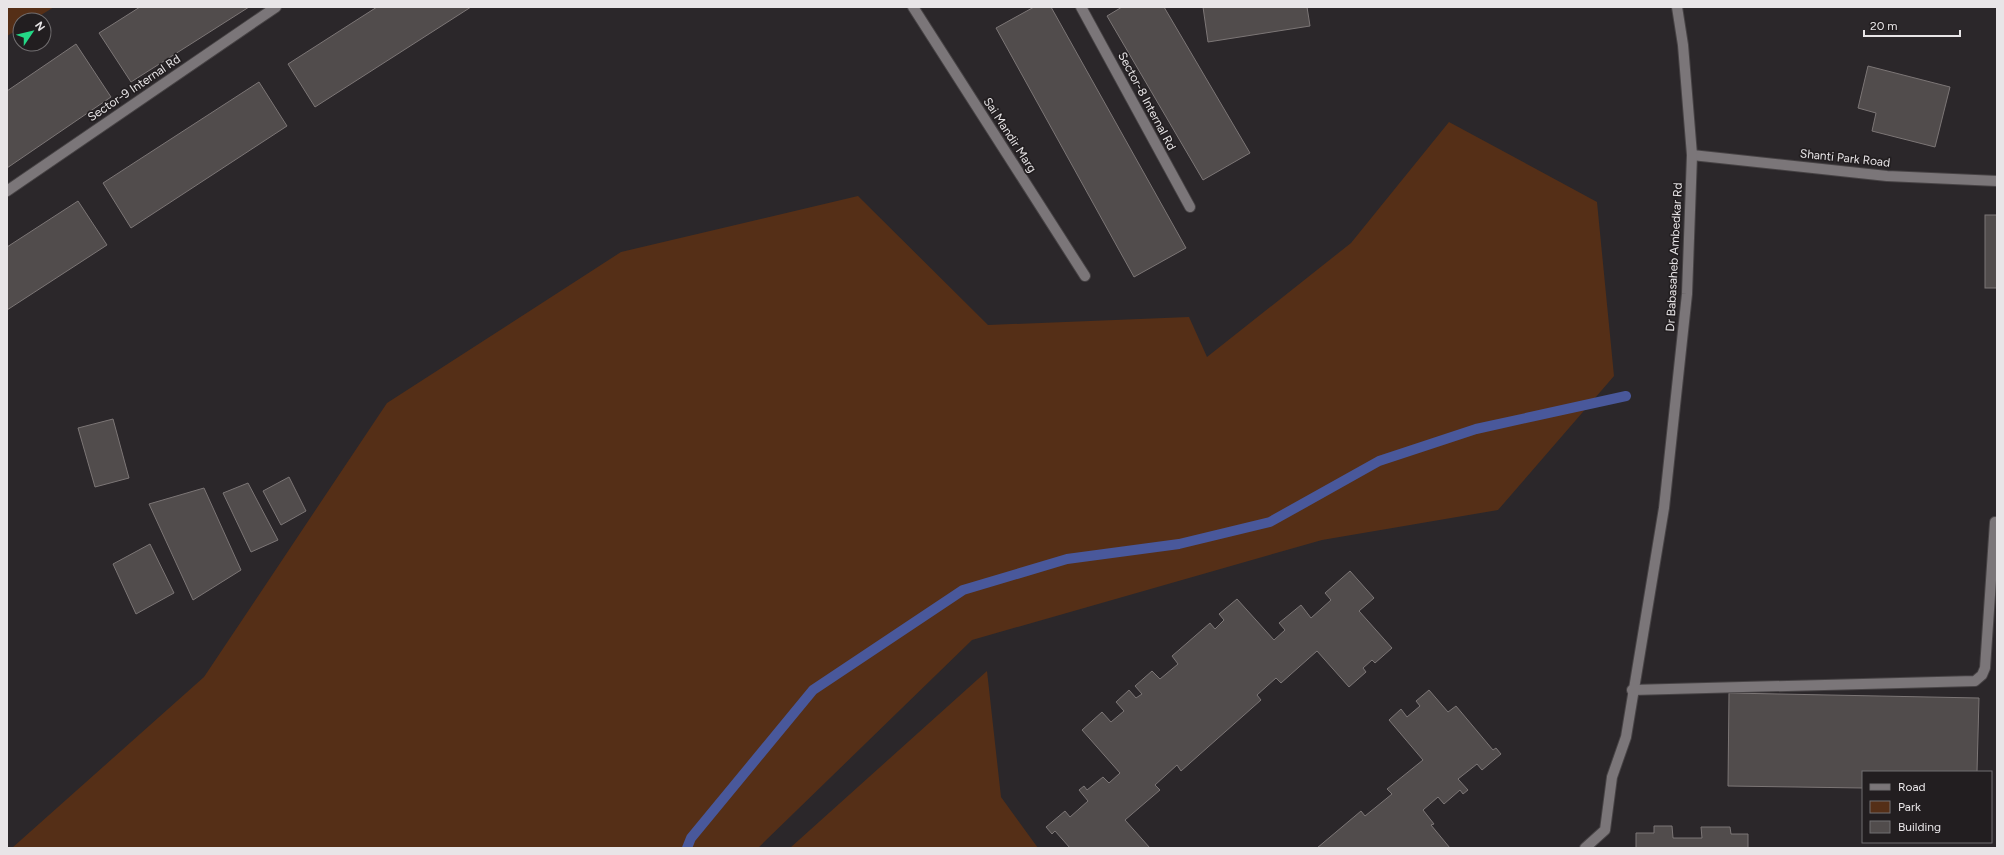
<svg xmlns="http://www.w3.org/2000/svg" width="2004" height="855" font-family="Figtree,sans-serif">
<rect width="100%" height="100%" fill="#2b272a"/>
<g fill="#552f17">
<polygon points="7,7 54,7 33,20 20,20 20,28 7,36"/>
<polygon points="1449,122 1597,202 1614,376 1498,510 1322,540 972,640 758,848 12,848 204,677 387,403 621,252 858,196 988,325 1189,317 1207,357 1351,243"/>
<polygon points="987,671 1001,797 1038,848 790,848"/>
</g>
<g fill="none" stroke-linecap="round" stroke-linejoin="round">
<polyline stroke="#49589b" stroke-width="10" points="687,848 691,838 813,690 963,590 1067,559 1179,544 1270,522 1379,461 1476,429 1626,396"/>
</g>
<g fill="#514c4c" stroke="#7c7676">
<polygon points="140,7 249,7 131,82 99,33"/>
<polygon points="377,7 471,7 315,107 288,64"/>
<polygon points="1034,7 1051,7 1186,248 1134,277 996,28"/>
<polygon points="1122,7 1164,7 1250,153 1203,180 1107,16"/>
<polygon points="1203,7 1307,7 1310,26 1208,42"/>
<polygon points="76,44 111,97 7,168 7,91"/>
<polygon points="1868,66 1950,87 1935,147 1872,131 1876,113 1858,108"/>
<polygon points="259,82 287,126 131,228 103,183"/>
<polygon points="78,201 107,245 7,310 7,247"/>
<rect x="1985" y="215" width="12" height="73"/>
<polygon points="113,419 129,478 95,487 78,428"/>
<polygon points="289,477 306,511 281,525 263,491"/>
<polygon points="248,483 278,540 251,552 223,493"/>
<polygon points="204,488 241,570 193,600 149,504"/>
<polygon points="150,544 174,593 136,614 113,564"/>
<polygon points="1350,571 1374,598 1359,611 1392,648 1375,663 1372,660 1363,668 1366,672 1349,687 1317,651 1281,683 1276,678 1257,695 1261,700 1181,771 1177,765 1155,785 1160,790 1125,820 1150,848 1070,848 1055,831 1052,834 1046,827 1065,811 1070,817 1088,801 1079,790 1084,786 1087,790 1103,777 1109,783 1120,773 1082,730 1102,712 1111,722 1124,711 1116,702 1129,690 1136,698 1142,694 1135,686 1152,671 1160,679 1178,664 1172,656 1210,623 1215,629 1224,620 1219,614 1237,599 1274,640 1285,630 1279,623 1301,605 1311,618 1331,600 1325,593"/>
<polygon points="1429,690 1448,712 1456,706 1493,750 1496,748 1501,754 1482,770 1477,764 1458,779 1468,790 1463,794 1460,790 1444,804 1438,797 1423,810 1434,824 1431,825 1450,848 1317,848 1361,811 1365,816 1392,794 1387,789 1423,760 1389,720 1401,709 1407,717 1420,706 1416,701"/>
<polygon points="1729,693 1979,698 1977,772 1863,772 1863,788 1728,786"/>
<polygon points="1654,826 1672,826 1673,838 1702,838 1701,827 1730,827 1731,834 1748,834 1748,848 1636,848 1636,833 1654,833"/>
</g>
<g fill="none" stroke-linecap="round" stroke-linejoin="round">
<defs>
<g id="minor">
<polyline points="913,7 1085,276"/>
<polyline points="1081,7 1190,207"/>
<polyline points="1692,155 1887,176 1997,181"/>
<polyline points="7,191 276,7"/>
<polyline points="1632,690 1975,681 1982,675 1985,668 1995,522"/>
</g>
<polyline id="tertiary" points="1585,848 1605,830 1612,777 1626,737 1664,508 1687,294 1692,155 1683,45 1677,7"/>
</defs>
<use href="#minor" stroke="#474345" stroke-width="12"/>
<use href="#tertiary" stroke="#474345" stroke-width="12"/>
<use href="#minor" stroke="#7b7679" stroke-width="10"/>
<use href="#tertiary" stroke="#7b7679" stroke-width="10"/>
</g>
<g text-anchor="middle" stroke-width="3.5" stroke-linejoin="round" paint-order="stroke">
<g font-size="12" fill="#e8e5e7" stroke="#221e20">
<text transform="translate(134 88) rotate(-34)" y="4">Sector-9 Internal Rd</text>
<text transform="translate(1147 101) rotate(62)" y="4">Sector-8 Internal Rd</text>
<text transform="translate(1010 135) rotate(57)" y="4">Sai Mandir Marg</text>
<text transform="translate(1845 158) rotate(6)" y="4">Shanti Park Road</text>
<text transform="translate(1674 257) rotate(-87)" y="4">Dr Babasaheb Ambedkar Rd</text>
</g>
</g>
<rect width="2004" height="855" fill="none" stroke="#e8e5e7" stroke-width="16"/>
<rect x="1862" y="771" width="130" height="72" fill="#221e20" stroke="#716e70"/>
<rect x="1870" y="784" width="20" height="6" fill="#7b7679" stroke="#716e70"/>
<text x="1898" y="791" font-size="12" fill="#e8e5e7">Road</text>
<rect x="1870" y="801" width="20" height="12" fill="#552f17" stroke="#716e70"/>
<text x="1898" y="811" font-size="12" fill="#e8e5e7">Park</text>
<rect x="1870" y="821" width="20" height="12" fill="#514c4c" stroke="#716e70"/>
<text x="1898" y="831" font-size="12" fill="#e8e5e7">Building</text>
<g transform="translate(32 32) rotate(55)"><circle r="19" fill="#221e20" stroke="#716e70"/>
<path d="M0-3L7 15L0 10L-7 15Z" fill="#24d886"/>
<text y="-6" font-size="11" font-weight="bold" text-anchor="middle" fill="#e8e5e7">N</text>
</g>
<path d="M1864 30v6h96v-6" fill="none" stroke="#e8e5e7" stroke-width="2"/>
<text x="1870" y="30" font-size="12" fill="#e8e5e7" stroke="#221e20" stroke-width="3" paint-order="stroke">20 m</text>
</svg>
